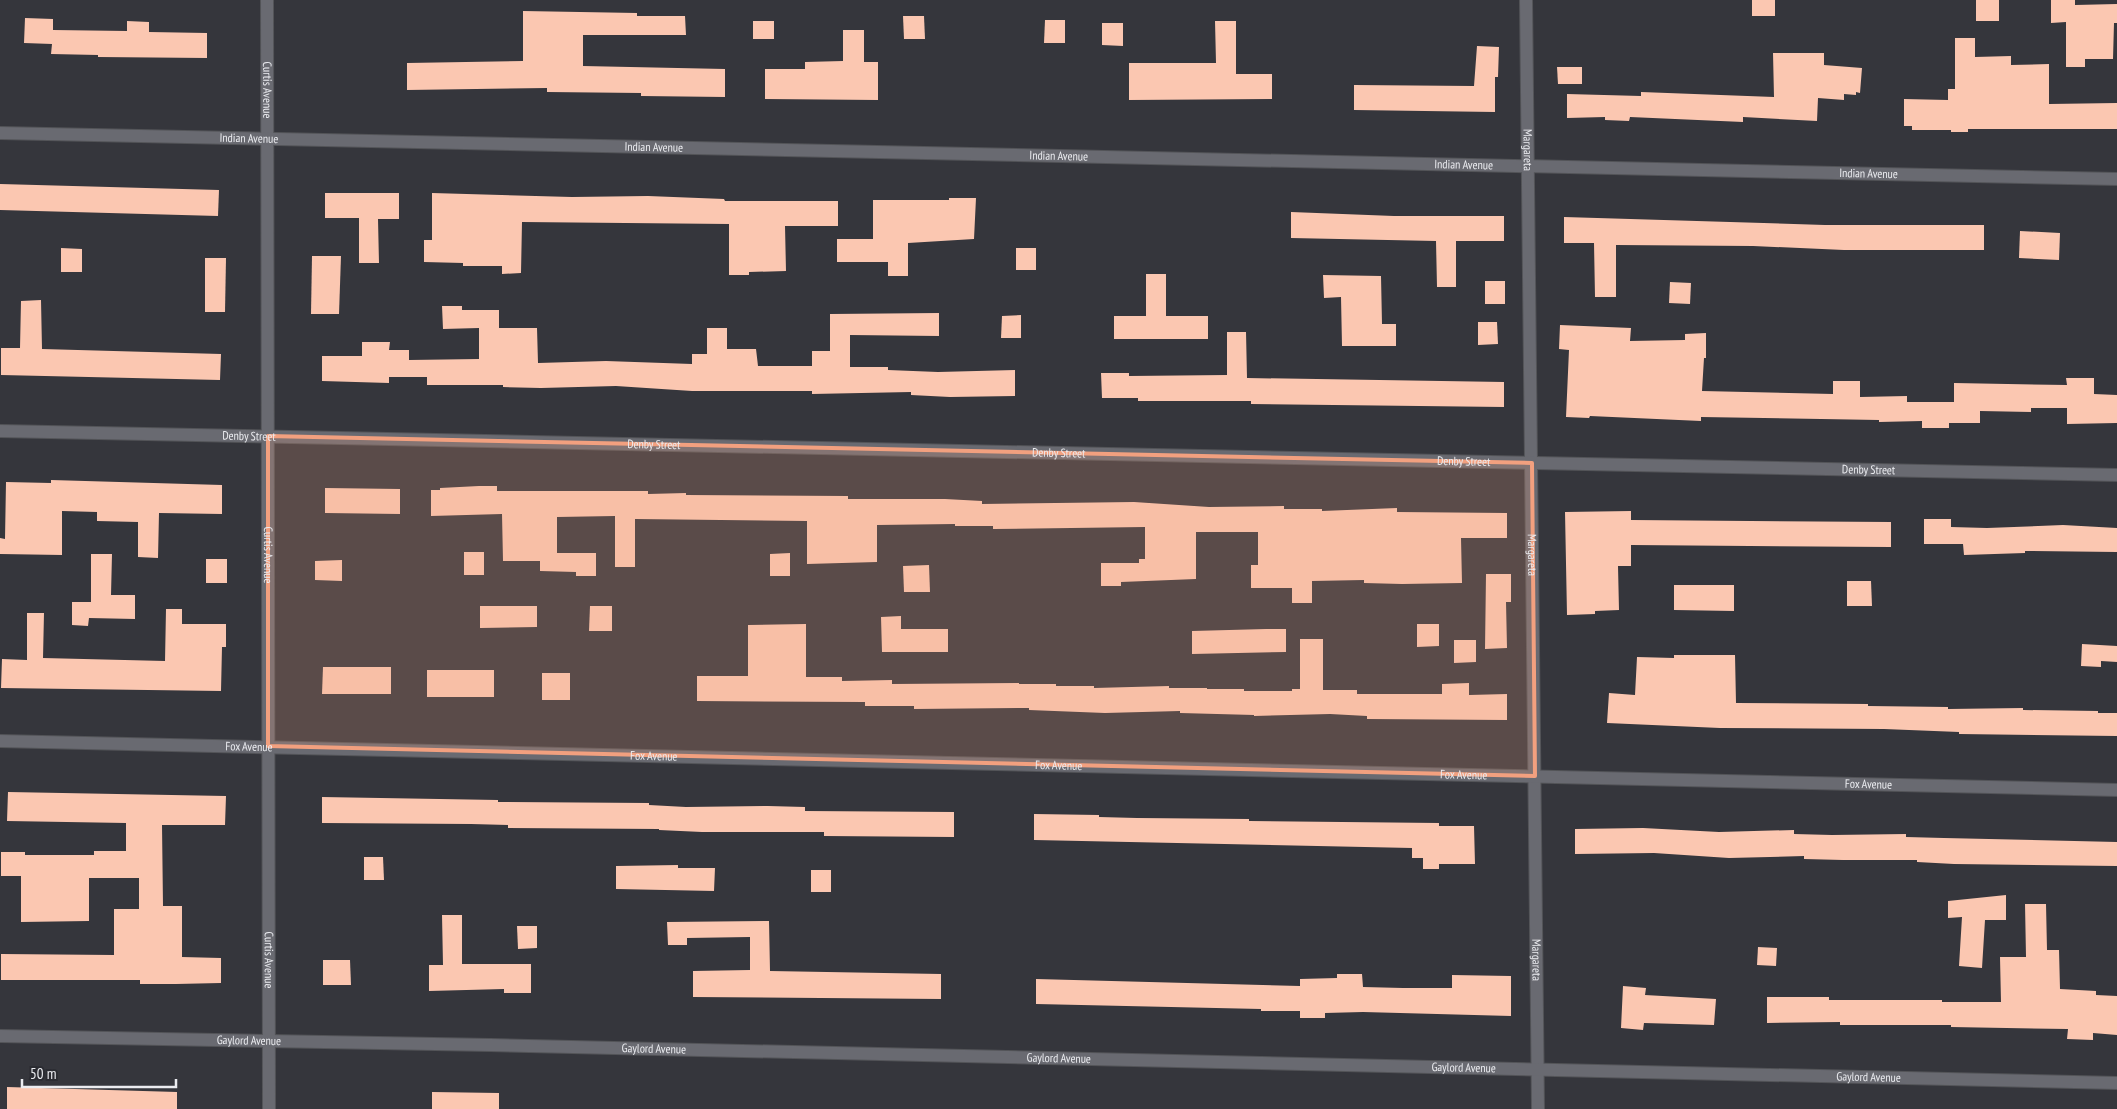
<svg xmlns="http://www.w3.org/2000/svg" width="2117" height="1109" font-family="'PT Sans Narrow',sans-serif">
<rect width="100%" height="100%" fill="#35363c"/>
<g fill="#fbc7b1">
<rect x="1752" y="0" width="23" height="16"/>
<rect x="1976" y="0" width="23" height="21"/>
<polygon points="2051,0 2075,0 2075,5 2117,4 2117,23 2114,23 2113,59 2085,59 2085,67 2066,67 2066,22 2051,23"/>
<polygon points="523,11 637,13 637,16 685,16 686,35 583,35 583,66 725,69 725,97 641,96 641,93 547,92 547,88 407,90 407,63 523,61"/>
<polygon points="903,16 924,16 925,39 904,39"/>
<polygon points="25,18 53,19 53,30 127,31 127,21 149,22 149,32 207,33 207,58 98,57 98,55 51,54 52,44 24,43"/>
<polygon points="1045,20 1065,20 1065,43 1044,43"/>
<rect x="753" y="21" width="21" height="18"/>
<polygon points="1215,21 1236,21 1236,74 1272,74 1272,99 1129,100 1129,63 1216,63"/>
<polygon points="1102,23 1123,23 1123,46 1102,45"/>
<polygon points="843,30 864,30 864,62 878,62 878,100 765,99 765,69 805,69 805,62 843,61"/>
<polygon points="1955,38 1975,38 1975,57 2011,56 2011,65 2049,64 2049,104 2117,103 2117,129 1968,129 1968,132 1951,132 1951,130 1912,130 1912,126 1904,126 1904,99 1948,100 1948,89 1955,89"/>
<polygon points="1477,46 1499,47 1498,77 1495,77 1495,112 1354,110 1354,85 1474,86"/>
<polygon points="1773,53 1824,53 1824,65 1862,68 1860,93 1856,92 1856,95 1844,94 1844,100 1818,98 1817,121 1743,117 1743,122 1630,117 1629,121 1605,120 1605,117 1567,118 1567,94 1641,96 1641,92 1774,97"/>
<polygon points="1557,67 1582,67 1582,84 1558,84"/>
<polygon points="0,184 219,190 218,216 0,210"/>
<polygon points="325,193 399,193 399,219 378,219 379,263 359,263 359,218 325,218"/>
<polygon points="432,193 572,197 648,196 724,199 725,201 838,201 838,226 785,226 786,271 749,272 749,275 729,275 729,224 522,222 521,273 502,274 502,266 463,266 463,263 424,262 424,240 432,240"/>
<polygon points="949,198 976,198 974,239 908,243 908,276 888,276 888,262 837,262 837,239 873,239 873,200 949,200"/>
<polygon points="1291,212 1394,216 1504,216 1504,241 1456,241 1456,287 1437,287 1436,241 1291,238"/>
<polygon points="1564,217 1825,225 1984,225 1984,250 1844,250 1753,246 1616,245 1616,297 1595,297 1594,243 1564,243"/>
<polygon points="2020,231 2060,233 2059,260 2019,258"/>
<polygon points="61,248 82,249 82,272 61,272"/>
<rect x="1016" y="248" width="20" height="22"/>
<polygon points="312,256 341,256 339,314 311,314"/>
<polygon points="205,258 226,258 225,312 205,312"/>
<polygon points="1146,274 1166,274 1166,316 1208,316 1208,339 1114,339 1114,316 1146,316"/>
<polygon points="1323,275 1381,276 1382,324 1396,324 1396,346 1342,346 1341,297 1324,298"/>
<rect x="1485" y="281" width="20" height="23"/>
<polygon points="1670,282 1691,283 1690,304 1669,303"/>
<polygon points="41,300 42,349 221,354 220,380 1,375 1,348 20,348 21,301"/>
<polygon points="442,306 462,306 462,310 499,310 499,328 537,328 538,363 606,361 692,364 692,354 707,354 707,328 727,328 727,349 756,349 758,366 812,366 812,351 830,351 830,314 939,313 939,336 850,335 850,367 888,367 888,370 938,372 1015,370 1015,396 950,397 911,395 911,392 812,394 812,391 692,391 616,386 541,388 503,387 503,385 427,385 427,377 389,377 389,383 322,381 322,356 362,356 362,342 390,342 389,350 409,350 409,360 479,359 479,328 443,329"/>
<polygon points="1021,315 1021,338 1001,338 1002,316"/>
<polygon points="1478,322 1497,322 1498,344 1478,345"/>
<polygon points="1560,325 1631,328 1630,341 1685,340 1685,334 1706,333 1706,358 1704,358 1702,391 1833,394 1833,381 1860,381 1860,397 1907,396 1907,402 1954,402 1954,383 2067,385 2066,378 2094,378 2094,394 2117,395 2117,423 2067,424 2067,408 2031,408 2031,412 1980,411 1980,423 1949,423 1949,428 1922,428 1922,421 1879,422 1879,420 1701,417 1701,421 1590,416 1589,418 1566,417 1569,350 1559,349"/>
<polygon points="1227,332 1246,332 1247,378 1504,382 1504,407 1251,404 1251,401 1138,401 1138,398 1102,398 1101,373 1129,373 1129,376 1227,375"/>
<polygon points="51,480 222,485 222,514 159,513 158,558 138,557 138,522 97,521 97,512 62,511 62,555 0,554 0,538 5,539 6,482 51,483"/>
<polygon points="479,486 497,486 497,491 648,491 648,494 686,493 686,495 848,496 848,499 945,499 982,501 982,504 1134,502 1209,507 1284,506 1284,509 1322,509 1322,511 1397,508 1397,512 1507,513 1507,538 1461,538 1462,583 1402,584 1364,583 1364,580 1312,581 1312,603 1292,603 1292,588 1251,588 1251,565 1258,565 1258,532 1196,532 1196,579 1121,582 1121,586 1101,586 1101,563 1139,563 1139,559 1145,559 1145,527 993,529 993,526 955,526 955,524 877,525 877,562 807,564 807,521 635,519 635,567 615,567 615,516 557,517 557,553 596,553 596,576 576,576 576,572 540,571 540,561 503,561 502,514 431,516 431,490 440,490 440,488"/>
<polygon points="325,488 400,489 400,514 325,513"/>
<polygon points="1631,511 1631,520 1891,522 1891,547 1631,545 1631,566 1618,566 1619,610 1595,611 1595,614 1567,615 1565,512"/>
<polygon points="1924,519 1951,519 1951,527 1987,528 2063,525 2117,528 2117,552 2025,551 2025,553 1964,555 1963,544 1924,544"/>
<rect x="464" y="552" width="20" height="23"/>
<polygon points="790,553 790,576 770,576 770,554"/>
<polygon points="91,554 112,554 111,595 135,595 135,619 89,618 88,626 72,625 72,602 91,602"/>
<rect x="206" y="559" width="21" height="24"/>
<polygon points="342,560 342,581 315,580 315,561"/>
<polygon points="929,565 930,592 904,592 903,566"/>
<polygon points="1486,574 1511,574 1511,602 1506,602 1507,648 1485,649"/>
<polygon points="1847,581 1871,581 1872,606 1847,606"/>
<polygon points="1674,585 1734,585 1734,611 1674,610"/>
<polygon points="480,606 537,606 537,627 480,628"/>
<polygon points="590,606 612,606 612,631 589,631"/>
<polygon points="166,609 182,609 182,624 226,624 226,647 222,647 221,691 1,688 2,659 27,660 27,613 44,613 43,658 165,661"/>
<polygon points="901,616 901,629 948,629 948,652 882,652 881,617"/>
<polygon points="806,624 806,677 842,677 842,681 892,680 892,684 1019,683 1019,684 1056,684 1056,686 1094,686 1094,688 1169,686 1169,688 1207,688 1207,689 1244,689 1244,691 1292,691 1292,689 1300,689 1300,639 1323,639 1323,690 1357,690 1357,694 1442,694 1442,684 1469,683 1469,695 1507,694 1507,720 1367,719 1367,716 1330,714 1254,716 1254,715 1180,713 1180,711 1105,713 1029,710 1029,708 914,709 914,706 865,706 865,702 697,701 697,676 748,676 748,625"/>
<polygon points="1417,624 1439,624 1439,646 1417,647"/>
<polygon points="1266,629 1286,629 1286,652 1192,654 1192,631"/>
<polygon points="1454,640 1476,640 1476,662 1454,663"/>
<polygon points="2082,644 2117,646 2117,662 2101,661 2101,667 2081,666"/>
<polygon points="1674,655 1735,655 1736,703 1868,704 1868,706 1948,707 1948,709 2023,708 2023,710 2098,711 2098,713 2117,713 2117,736 1959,734 1959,732 1884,729 1720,728 1607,723 1609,693 1635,695 1637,657 1674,658"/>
<polygon points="323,667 391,667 391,694 322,694"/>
<rect x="427" y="670" width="67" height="27"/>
<rect x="542" y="673" width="28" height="27"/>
<polygon points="8,792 226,796 225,825 162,825 163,906 182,906 182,957 221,958 221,983 176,984 140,984 140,980 1,980 1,954 114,955 114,909 139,909 139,878 89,878 89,921 21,922 21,876 1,876 1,852 25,852 25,855 94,855 94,851 126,851 126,823 7,821"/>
<polygon points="322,797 498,800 498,802 649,803 649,805 686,807 768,806 805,807 805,811 954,812 954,837 824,836 824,832 702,832 659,830 659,829 508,828 508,825 471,824 322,823"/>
<polygon points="1034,814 1099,815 1099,817 1137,818 1249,819 1249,821 1439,823 1439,826 1474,826 1475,864 1439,864 1439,869 1423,869 1423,858 1412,858 1412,848 1034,840"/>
<polygon points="1643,828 1719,832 1794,830 1794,834 1832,835 1906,834 1906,837 1944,838 2117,842 2117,866 1954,864 1917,862 1917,860 1843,860 1804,859 1804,856 1729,858 1654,853 1575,854 1575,829"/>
<polygon points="364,857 383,857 384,880 364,880"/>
<polygon points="678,865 678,868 715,868 714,891 616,889 616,866"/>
<rect x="811" y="870" width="20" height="22"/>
<polygon points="2006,895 2006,920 1985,920 1982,968 1959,966 1962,917 1948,918 1948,901"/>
<polygon points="2025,904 2046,904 2047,950 2059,950 2060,989 2096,991 2096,995 2117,996 2117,1035 2093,1033 2093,1040 2067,1039 2068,1029 1951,1027 1951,1025 1840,1025 1840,1022 1767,1023 1767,997 1829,997 1829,1000 1942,1000 1942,1002 2001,1002 2000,957 2026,957"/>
<polygon points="442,915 462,915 462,964 531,964 531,993 504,993 504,989 429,991 429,965 443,965"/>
<polygon points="769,921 770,971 941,974 941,999 693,997 693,971 750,970 750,937 687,938 687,945 668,945 667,922"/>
<polygon points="517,926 537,926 537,948 518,949"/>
<polygon points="1758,947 1777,948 1776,966 1757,965"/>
<polygon points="323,960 350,960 351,985 323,985"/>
<polygon points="1337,974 1362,974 1363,987 1403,988 1452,988 1452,975 1511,976 1511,1016 1363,1012 1325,1013 1325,1018 1300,1018 1300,1011 1261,1011 1261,1009 1036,1004 1036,979 1300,986 1300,979 1337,978"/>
<polygon points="1623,986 1646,988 1645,995 1716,999 1714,1025 1644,1023 1643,1030 1621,1028"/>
<polygon points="7,1087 177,1092 177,1109 7,1109"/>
<polygon points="432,1092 499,1093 499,1109 432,1109"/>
</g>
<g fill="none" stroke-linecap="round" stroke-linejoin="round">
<defs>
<g id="street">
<path id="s1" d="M267,0L269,1109"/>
<path id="s2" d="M1526,0L1538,1109"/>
<path id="s3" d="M0,133L2117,179"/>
<path id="s4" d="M0,431L2117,475"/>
<path id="s5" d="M0,741L2117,790"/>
<path id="s6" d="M0,1036L490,1045L2117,1083"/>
</g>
</defs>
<use href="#street" stroke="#535458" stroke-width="14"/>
<use href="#street" stroke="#696a71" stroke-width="12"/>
</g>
<path fill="#f2a07f" fill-opacity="0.2" stroke="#f2a07f" stroke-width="4" stroke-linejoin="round" d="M268,436L1532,463L1535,776L268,746Z"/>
<g text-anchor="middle" stroke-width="5" stroke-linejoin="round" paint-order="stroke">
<g font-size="12" fill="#ebecf0" stroke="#2b2c32">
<text dy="4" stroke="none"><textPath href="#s1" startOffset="90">Curtis Avenue</textPath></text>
<text dy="4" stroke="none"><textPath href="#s3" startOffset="249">Indian Avenue</textPath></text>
<text dy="4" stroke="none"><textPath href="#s3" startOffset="654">Indian Avenue</textPath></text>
<text dy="4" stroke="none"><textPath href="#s2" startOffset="150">Margareta</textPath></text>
<text dy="4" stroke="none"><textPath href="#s3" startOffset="1059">Indian Avenue</textPath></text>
<text dy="4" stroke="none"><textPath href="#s3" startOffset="1464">Indian Avenue</textPath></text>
<text dy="4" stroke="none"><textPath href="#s3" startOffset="1869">Indian Avenue</textPath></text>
<text dy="4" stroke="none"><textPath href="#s4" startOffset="249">Denby Street</textPath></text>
<text dy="4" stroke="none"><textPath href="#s4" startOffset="654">Denby Street</textPath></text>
<text dy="4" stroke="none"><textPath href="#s4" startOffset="1059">Denby Street</textPath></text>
<text dy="4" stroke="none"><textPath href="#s4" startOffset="1464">Denby Street</textPath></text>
<text dy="4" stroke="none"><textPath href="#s4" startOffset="1869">Denby Street</textPath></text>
<text dy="4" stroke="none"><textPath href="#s1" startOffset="555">Curtis Avenue</textPath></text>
<text dy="4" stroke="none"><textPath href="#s2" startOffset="555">Margareta</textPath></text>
<text dy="4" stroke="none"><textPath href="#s5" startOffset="249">Fox Avenue</textPath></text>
<text dy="4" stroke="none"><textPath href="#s5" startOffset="654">Fox Avenue</textPath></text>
<text dy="4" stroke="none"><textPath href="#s5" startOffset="1059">Fox Avenue</textPath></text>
<text dy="4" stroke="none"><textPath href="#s5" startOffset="1464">Fox Avenue</textPath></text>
<text dy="4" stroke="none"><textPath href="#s5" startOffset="1869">Fox Avenue</textPath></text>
<text dy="4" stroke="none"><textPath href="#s1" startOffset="960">Curtis Avenue</textPath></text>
<text dy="4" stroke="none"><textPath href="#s2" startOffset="960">Margareta</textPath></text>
<text dy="4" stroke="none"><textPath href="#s6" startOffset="249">Gaylord Avenue</textPath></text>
<text dy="4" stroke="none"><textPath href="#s6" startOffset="654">Gaylord Avenue</textPath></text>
<text dy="4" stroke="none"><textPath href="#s6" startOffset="1059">Gaylord Avenue</textPath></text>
<text dy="4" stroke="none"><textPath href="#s6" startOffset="1464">Gaylord Avenue</textPath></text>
<text dy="4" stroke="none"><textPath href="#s6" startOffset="1869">Gaylord Avenue</textPath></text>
</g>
</g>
<path d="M22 1079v8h154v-8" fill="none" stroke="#ebecf0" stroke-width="2.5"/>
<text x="30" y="1079" font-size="15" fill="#ebecf0" stroke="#2b2c32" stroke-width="4" paint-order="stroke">50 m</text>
</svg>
